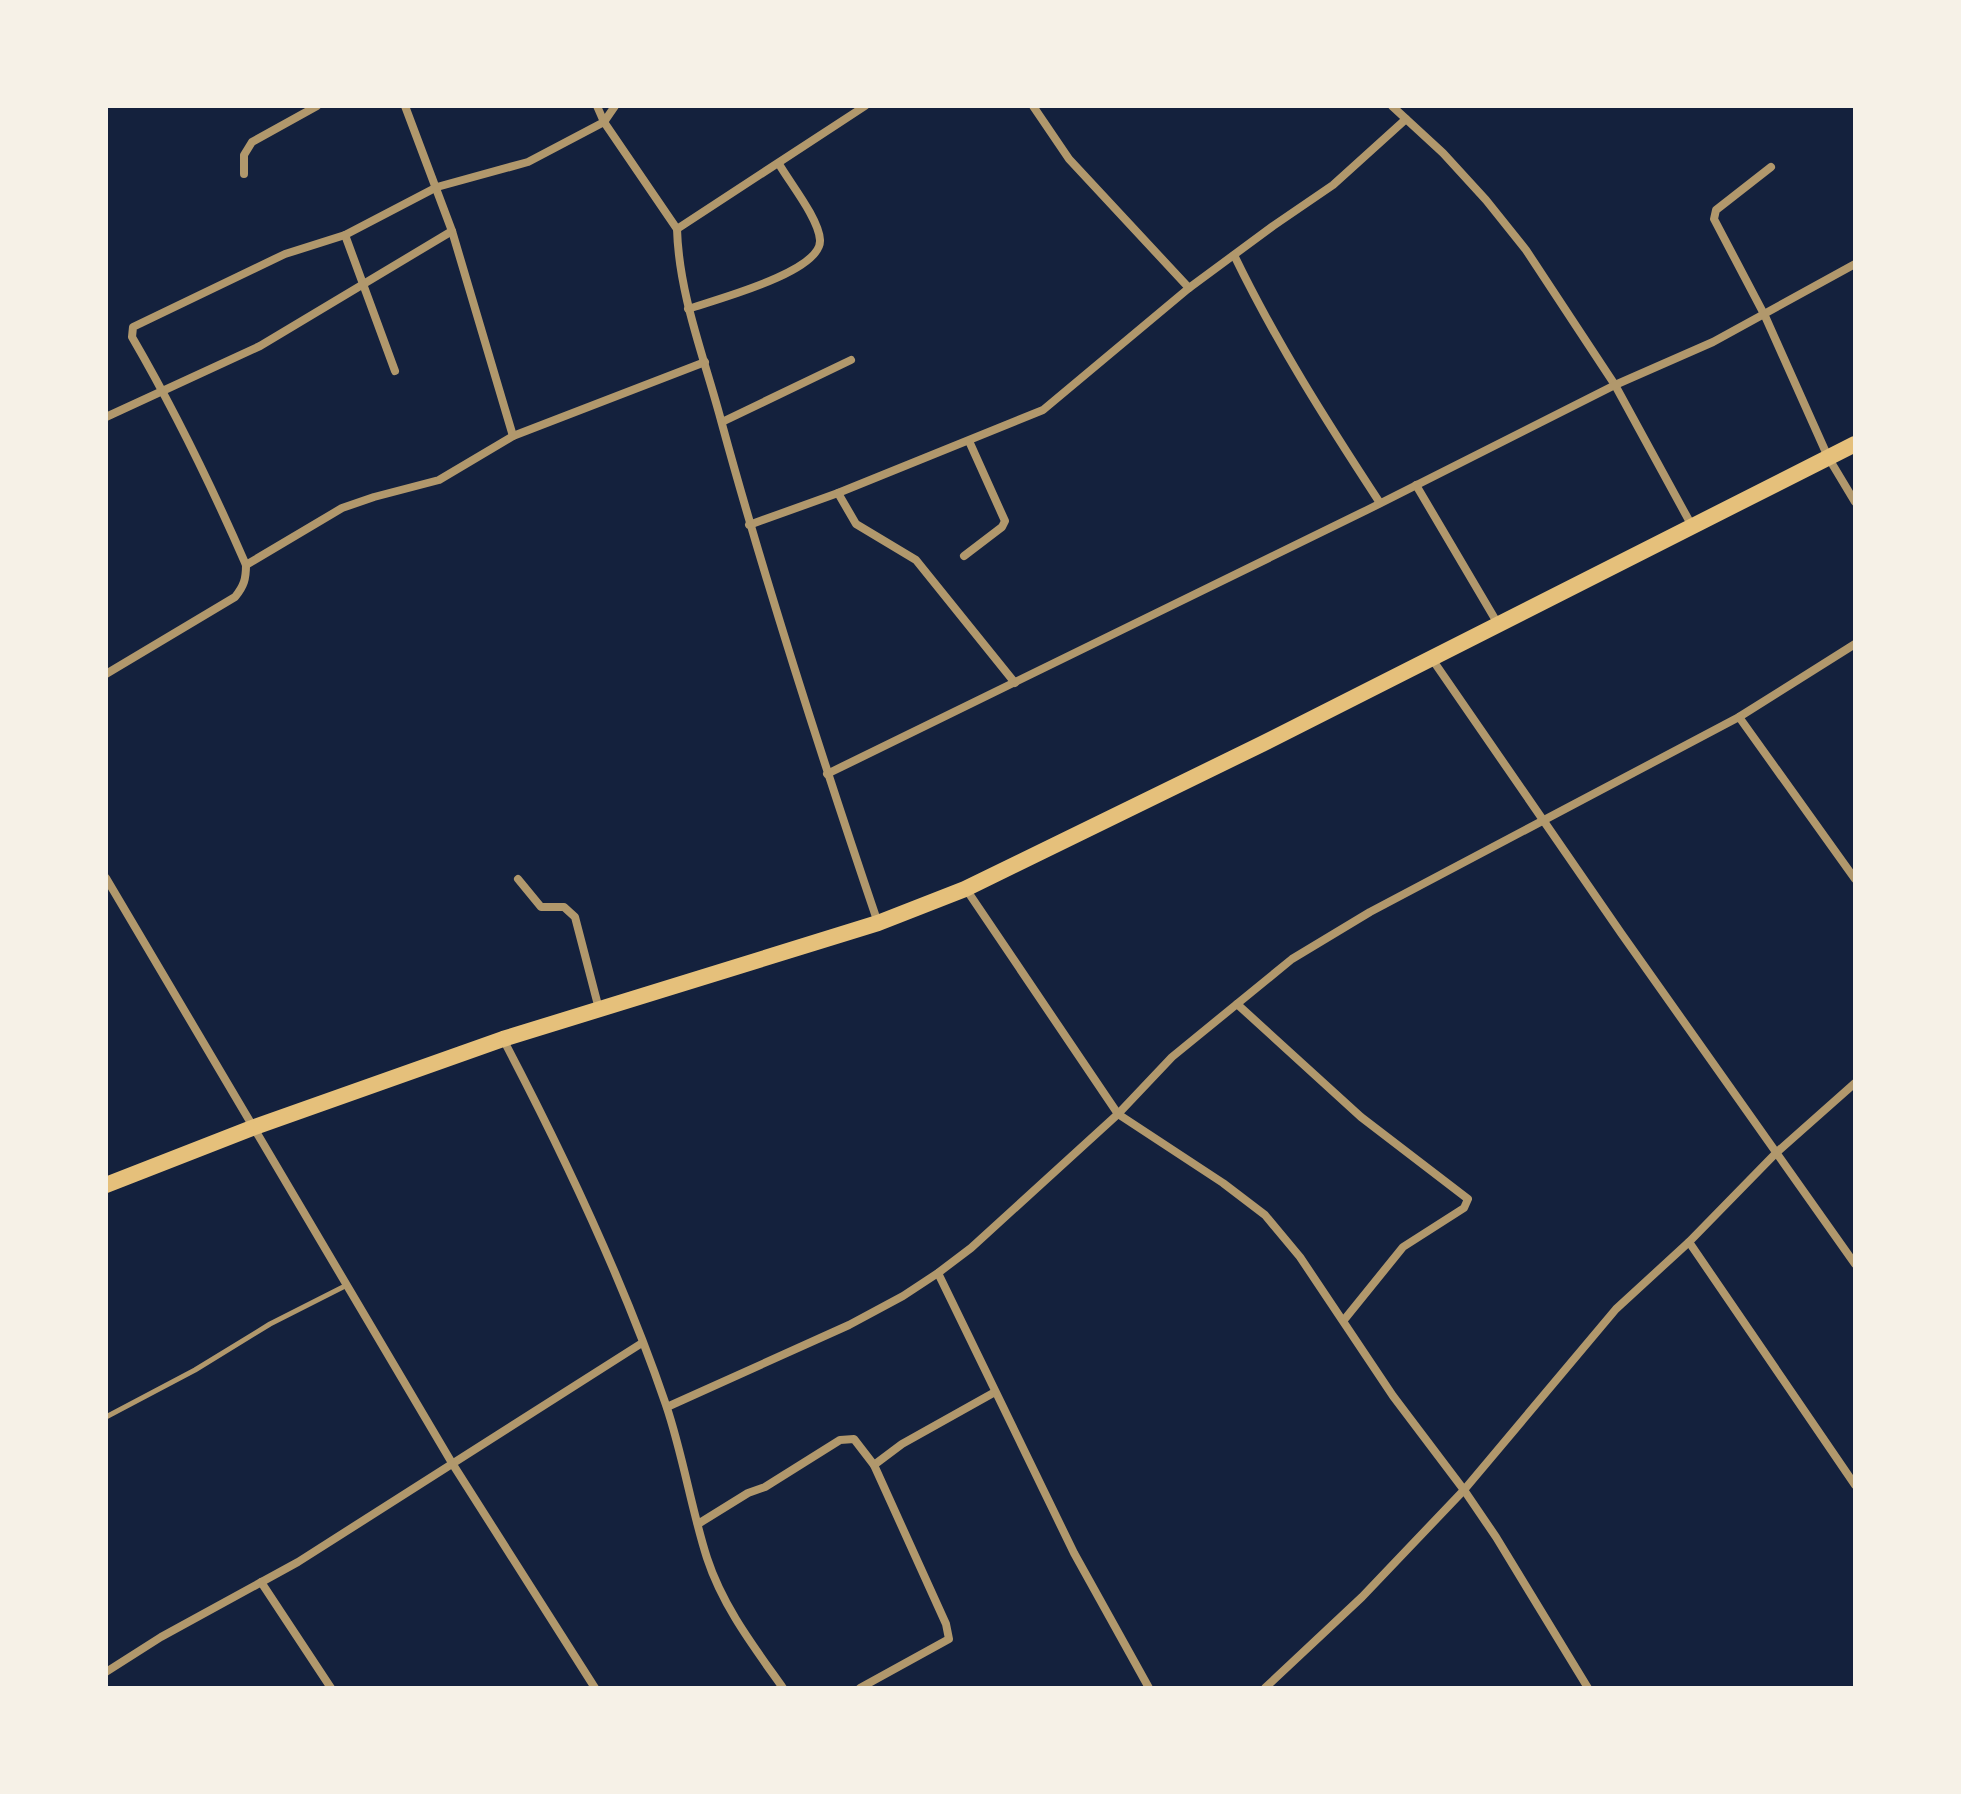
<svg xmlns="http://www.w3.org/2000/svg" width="1961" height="1794" font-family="'DejaVu Sans',sans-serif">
<rect width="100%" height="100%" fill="#14213d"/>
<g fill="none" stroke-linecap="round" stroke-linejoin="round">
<polyline stroke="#b1986c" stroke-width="5" points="106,1417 195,1370 270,1324 347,1285"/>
<g stroke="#b1986c" stroke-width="8">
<polyline points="405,106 452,231 513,436"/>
<polyline points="597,106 604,122 677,229"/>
<path d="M865,106L677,229C679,296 705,359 722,424C768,592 822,758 878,923"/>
<polyline points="1033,106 1069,159 1189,288"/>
<polyline points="1392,106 1443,153 1486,200 1526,250 1615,385 1692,526"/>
<polyline points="1771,167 1716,210 1714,219 1765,316 1828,457 1855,502"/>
<polyline points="244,174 244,155 252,142 317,106"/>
<polyline points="345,235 395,371"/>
<path d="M1234,255C1276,342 1327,422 1380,503"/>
<path d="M688,309C714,300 822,272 820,240C819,219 790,183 779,164"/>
<polyline points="106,417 260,346 452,231"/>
<polyline points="722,422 851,360"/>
<polyline points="1416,485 1498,624"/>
<polyline points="838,493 856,524 916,560 1015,683"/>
<polyline points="749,525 838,493 1043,410 1189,288 1273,226 1333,185 1406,119"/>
<polyline points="964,556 1002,527 1005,521 969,441"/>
<polyline points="246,565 342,508 374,497 439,480 513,436 705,362"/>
<polyline points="1432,659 1621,933 1855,1264"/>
<path d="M106,674L235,597C244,586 246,579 246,565C212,487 175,411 132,337L133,327L285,254L345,235L437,187L528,162L604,122L615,106"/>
<polyline points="1739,717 1855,879"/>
<polyline points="827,774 1367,510 1615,385 1713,342 1855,264"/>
<polyline points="106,878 452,1463 595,1688"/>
<polyline points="518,879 541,907 564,907 575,917 599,1009"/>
<polyline points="966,889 1118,1114 1223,1183 1265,1215 1300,1257 1393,1396 1464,1490 1496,1537 1588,1688"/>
<polyline points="1237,1004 1361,1117 1468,1199 1464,1208 1403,1247 1344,1320"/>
<path d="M503,1039C565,1157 623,1279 666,1405C683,1455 691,1508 707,1558C723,1607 754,1647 783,1688"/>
<polyline points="1689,1242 1855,1485"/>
<polyline points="938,1273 1074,1553 1149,1688"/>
<polyline points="667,1407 849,1325 903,1296 938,1273 971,1248 1118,1114 1172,1057 1292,959 1370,912 1739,717 1855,644"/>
<polyline points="874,1465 902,1444 995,1392"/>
<polyline points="698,1524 748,1493 765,1487 840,1440 854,1439 874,1465 946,1624 949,1639 860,1688"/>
<polyline points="261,1582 331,1688"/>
<polyline points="106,1672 161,1637 298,1562 642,1343"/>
<polyline points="1265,1688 1362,1597 1464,1490 1616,1309 1689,1242 1776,1153 1855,1083"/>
</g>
<polyline stroke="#e5c07b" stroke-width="16" points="106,1185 252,1128 503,1039 878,923 965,889 1262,744 1855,444"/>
</g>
<rect width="1961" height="1794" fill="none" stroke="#f6f1e7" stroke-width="216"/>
</svg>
